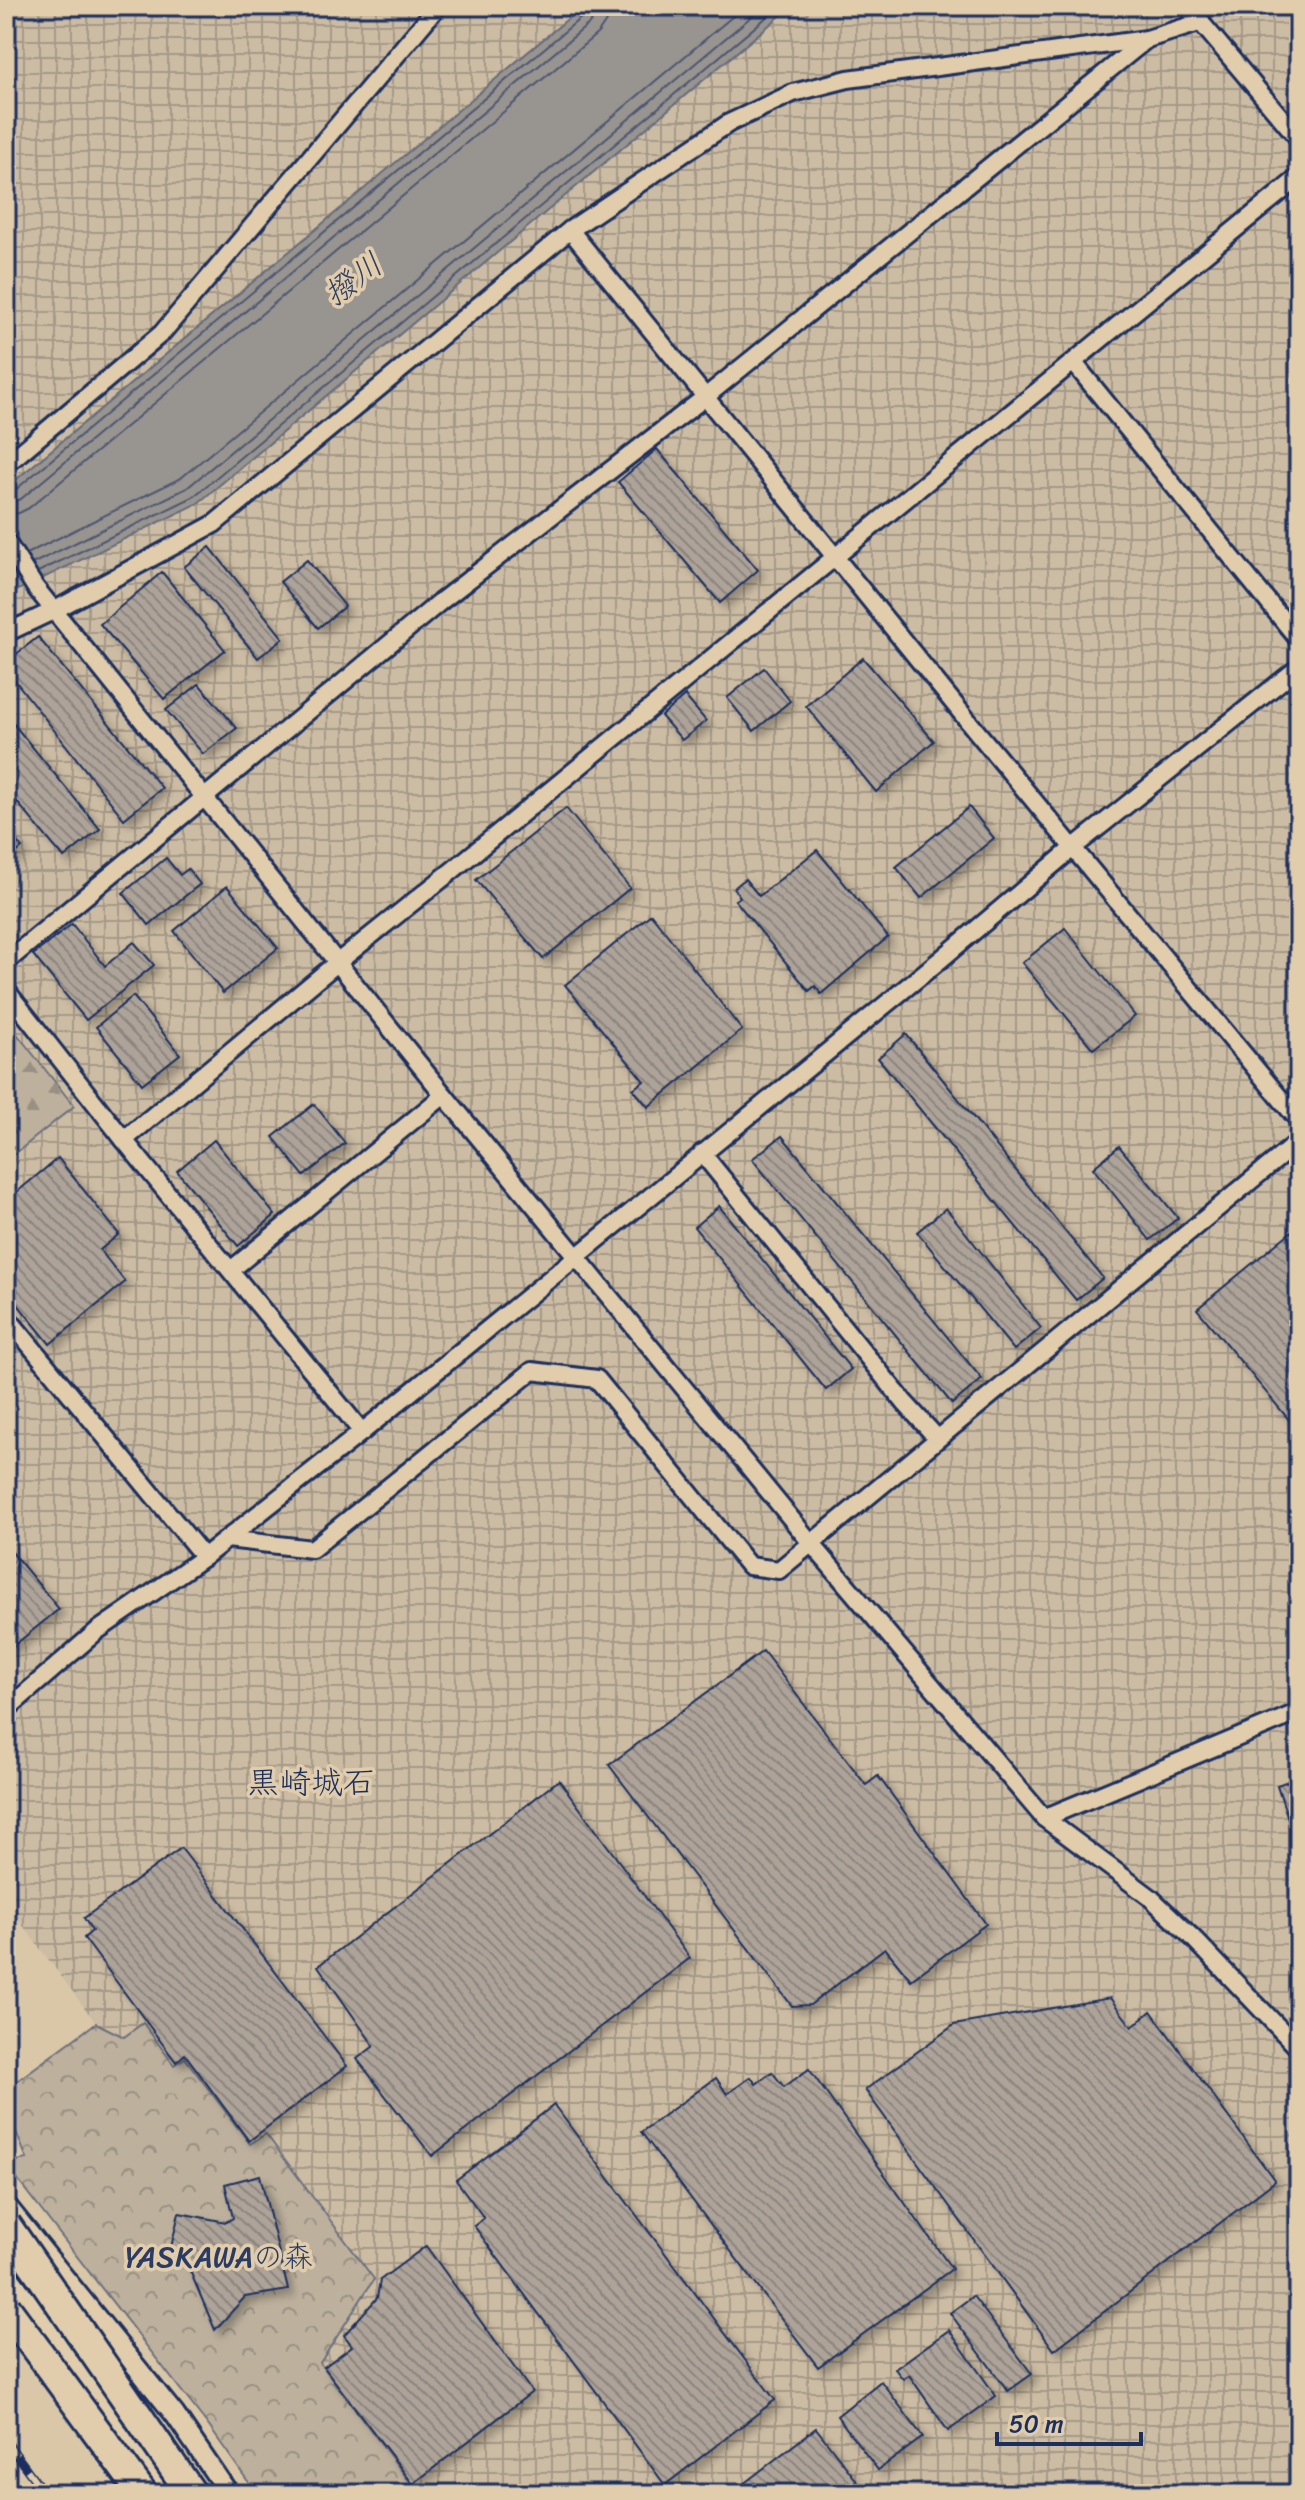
<svg xmlns="http://www.w3.org/2000/svg" width="1305" height="2500" font-family="Sriracha,'Klee One',sans-serif">
<defs>
<pattern id="industrial-grid" width="8" height="8" patternUnits="userSpaceOnUse" patternTransform="scale(2)"><rect width="8" height="8" fill="#ccbca3"/><path d="M0 4h8M4 0v8" fill="none" stroke="#a59988"/></pattern>
<pattern id="forest-firs" width="22" height="20" patternUnits="userSpaceOnUse" patternTransform="scale(2)"><rect width="22" height="20" fill="#bdb19d"/><path d="M5 1l3.5 6h-7zM16 11l3.5 6h-7z" fill="#999083"/></pattern>
<pattern id="park-crowns" width="20" height="18" patternUnits="userSpaceOnUse" patternTransform="scale(2)"><rect width="20" height="18" fill="#bdb19d"/><path d="M2 6a3 3 0 1 1 6 0M12 15a3 3 0 1 1 6 0" fill="none" stroke="#999083"/></pattern>
<pattern id="building-back-hatch" width="6" height="6" patternUnits="userSpaceOnUse" patternTransform="scale(2)"><rect width="6" height="6" fill="#ada398"/><path d="M-1 5l2 2M0 0l6 6M5-1l2 2" fill="none" stroke="#8c857f"/></pattern>
<filter id="shadow"><feDropShadow dx="6" dy="6" stdDeviation="4" flood-color="#0004"/></filter>
</defs>
<rect width="100%" height="100%" fill="#d9c7a8"/>
<filter id="ink" filterUnits="userSpaceOnUse"><feTurbulence type="fractalNoise" baseFrequency=".0125" numOctaves="2"/><feDisplacementMap in="SourceGraphic" scale="16" xChannelSelector="R" yChannelSelector="G"/><feConvolveMatrix kernelMatrix="1 2 1 2 8 2 1 2 1" color-interpolation-filters="sRGB"/></filter>
<g filter="url(#ink)">
<g fill="url(#industrial-grid)">
<polygon points="6,6 583,6 6,488"/>
<polygon points="792,6 1299,6 1299,2494 257,2494 208,2425 6,2165 6,2163 27,2159 6,2107 6,2089 96,2023 6,1903 6,596 197,504"/>
</g>
<polygon fill="url(#forest-firs)" stroke="#6c707e" stroke-width="2" points="6,1020 74,1106 6,1161"/>
<polygon fill="url(#park-crowns)" stroke="#6c707e" stroke-width="2" points="96,2023 124,2037 143,2023 174,2065 185,2058 250,2144 266,2134 374,2279 320,2363 419,2494 257,2494 208,2425 6,2165 6,2163 27,2159 6,2107 6,2089"/>
<polygon fill="#98948f" stroke="#666c7b" stroke-width="2" points="583,6 792,6 197,504 6,596 6,488"/>
<g fill="none" stroke-linecap="round" stroke-linejoin="round">
<g stroke="#4d5772" stroke-width="2">
<polyline points="6,493 14,491 583,16 587,6"/>
<polyline points="6,503 21,499 590,23 595,16 597,6"/>
<polyline points="6,515 19,513 29,508 598,33 606,21 609,6"/>
<polyline points="26,554 181,478 745,6"/>
<polyline points="32,564 187,488 764,6"/>
<polyline points="38,572 193,497 780,6"/>
</g>
</g>
<g fill="url(#building-back-hatch)" stroke="#1b2f5e" stroke-width="2" filter="url(#shadow)">
<polygon points="657,449 758,570 720,603 618,482"/>
<polygon points="210,547 283,638 258,658 184,567"/>
<polygon points="307,560 345,606 318,628 280,582"/>
<polygon points="162,572 225,650 164,699 100,624"/>
<polygon points="38,637 162,788 124,819 6,669 6,662"/>
<polygon points="863,658 934,741 876,792 806,706"/>
<polygon points="764,668 790,701 754,731 727,698"/>
<polygon points="199,684 237,728 203,754 166,710"/>
<polygon points="685,696 706,721 682,740 661,716"/>
<polygon points="6,715 100,829 64,858 6,789"/>
<polygon points="969,807 994,838 921,898 896,867"/>
<polygon points="566,808 630,888 543,959 476,880"/>
<polygon points="6,828 22,848 6,861"/>
<polygon points="817,850 888,937 821,994 815,986 809,991 735,900 740,897 734,888 745,879 759,896"/>
<polygon points="166,858 180,875 188,869 200,884 149,925 123,893"/>
<polygon points="227,886 278,948 223,993 174,931"/>
<polygon points="651,914 742,1030 648,1107 633,1089 644,1081 565,985"/>
<polygon points="72,924 105,966 134,942 154,965 86,1020 33,955"/>
<polygon points="1065,928 1135,1016 1093,1049 1022,963"/>
<polygon points="133,996 180,1054 142,1084 96,1027"/>
<polygon points="906,1034 1103,1278 1076,1300 878,1058"/>
<polygon points="314,1104 345,1143 304,1176 273,1137"/>
<polygon points="782,1136 982,1379 952,1404 752,1159"/>
<polygon points="214,1140 275,1215 238,1246 177,1171"/>
<polygon points="1119,1146 1178,1218 1150,1240 1093,1168"/>
<polygon points="58,1158 119,1234 100,1250 125,1282 50,1344 6,1290 6,1201"/>
<polygon points="719,1206 851,1369 826,1390 694,1227"/>
<polygon points="946,1208 1041,1328 1014,1350 917,1232"/>
<polygon points="1299,1225 1299,1432 1197,1309"/>
<polygon points="6,1545 59,1609 6,1652"/>
<polygon points="763,1651 866,1785 878,1776 986,1924 911,1980 885,1948 810,2005 792,2006 609,1765"/>
<polygon points="1299,1777 1299,1852 1277,1785"/>
<polygon points="559,1780 690,1958 432,2156 357,2059 374,2046 318,1966"/>
<polygon points="181,1848 347,2066 249,2141 185,2054 176,2062 84,1938 92,1931 84,1918"/>
<polygon points="1110,1998 1132,2027 1151,2011 1275,2181 1054,2350 865,2090 954,2025"/>
<polygon points="809,2069 952,2269 818,2367 641,2132 716,2078 727,2094 751,2077 756,2084 772,2072 784,2087"/>
<polygon points="554,2105 775,2400 665,2485 474,2226 484,2218 456,2180"/>
<polygon points="260,2175 288,2290 245,2297 215,2330 185,2259 169,2256 179,2213 226,2222 233,2218 225,2184"/>
<polygon points="426,2246 532,2392 413,2484 324,2367 352,2346 344,2335 377,2298 380,2280"/>
<polygon points="973,2296 1032,2374 1008,2391 950,2313"/>
<polygon points="949,2330 996,2396 948,2431 909,2375 903,2379 895,2369"/>
<polygon points="881,2381 923,2437 878,2470 837,2416"/>
<polygon points="816,2428 860,2485 848,2494 742,2494 738,2488"/>
</g>
<g fill="none" stroke-linecap="round" stroke-linejoin="round">
<defs>
<g id="minor">
<polyline points="1187,6 1299,139"/>
<polyline points="570,230 977,732 1299,1121"/>
<polyline points="1074,363 1299,640"/>
<polyline points="6,461 14,458 162,333 438,6"/>
<polyline points="6,541 35,587 444,1095 811,1543 1044,1818 1150,1897 1196,1941 1299,2049"/>
<polyline points="6,633 55,610 214,524 570,230 729,123 793,93 848,79 1147,39 1202,22"/>
<polyline points="6,962 440,602 704,398 1147,39"/>
<polyline points="6,990 124,1140 362,1432"/>
<polyline points="124,1140 338,962 453,870 1299,177"/>
<polyline points="702,1153 905,1403 937,1438"/>
<polyline points="231,1270 444,1095"/>
<polyline points="6,1316 204,1557"/>
<polyline points="227,1539 312,1549 532,1371 597,1379 749,1566 779,1570 1299,1141"/>
<polyline points="6,1710 97,1631 204,1557 362,1432 940,960 1074,847 1299,667"/>
<polyline points="1044,1818 1299,1712"/>
</g>
<polyline id="tertiary" points="6,2205 175,2415 229,2494"/>
<polyline id="motorway" points="6,2281 168,2494"/>
</defs>
<use href="#minor" stroke="#1b2f5e" stroke-width="22"/>
<use href="#tertiary" stroke="#1b2f5e" stroke-width="24"/>
<use href="#motorway" stroke="#1b2f5e" stroke-width="34"/>
<use href="#minor" stroke="#e1cdab" stroke-width="16"/>
<use href="#tertiary" stroke="#e1cdab" stroke-width="18"/>
<use href="#motorway" stroke="#e1cdab" stroke-width="28"/>
<defs>
<g id="rail">
<polyline points="6,2441 45,2494"/>
<polyline points="6,2485 13,2494"/>
</g>
</defs>
<use href="#rail" stroke="#1b2f5e" stroke-width="9"/>
<use href="#rail" stroke="#e1cdab" stroke-width="6" stroke-dasharray="18" stroke-linecap="butt"/>
<defs>
<g id="motorway-bridge">
<polyline points="6,2225 192,2494"/>
<polyline points="6,2308 143,2494"/>
</g>
</defs>
<use href="#motorway-bridge" stroke="#1b2f5e" stroke-width="34" stroke-linecap="butt"/>
<use href="#motorway-bridge" stroke="#e1cdab" stroke-width="28"/>
</g>
</g>
<g text-anchor="middle" stroke-width="7" stroke-linejoin="round" paint-order="stroke">
<g font-size="30" fill="#2b3c64" stroke="#e1cdab">
<text x="219" y="2267">YASKAWAの森</text>
</g>
<g font-size="32" font-style="italic" fill="#2e3e65" stroke="#e1cdab">
<text transform="translate(353 279) rotate(-37)" y="11">撥川</text>
</g>
<g font-size="32" fill="#1b2f5e" stroke="#e1cdab">
<text x="311" y="1793">黒崎城石</text>
</g>
</g>
<rect width="1305" height="2500" fill="none" stroke="#e1cdab" stroke-width="32"/>
<rect x="16" y="16" width="1273" height="2468" fill="none" stroke="#1b2f5e" stroke-width="3" filter="url(#ink)"/>
<path d="M997 2432v12h144v-12" fill="none" stroke="#1b2f5e" stroke-width="4"/>
<text x="1009" y="2432" font-size="24" fill="#1b2f5e" stroke="#e1cdab" stroke-width="6" paint-order="stroke">50 m</text>
</svg>
